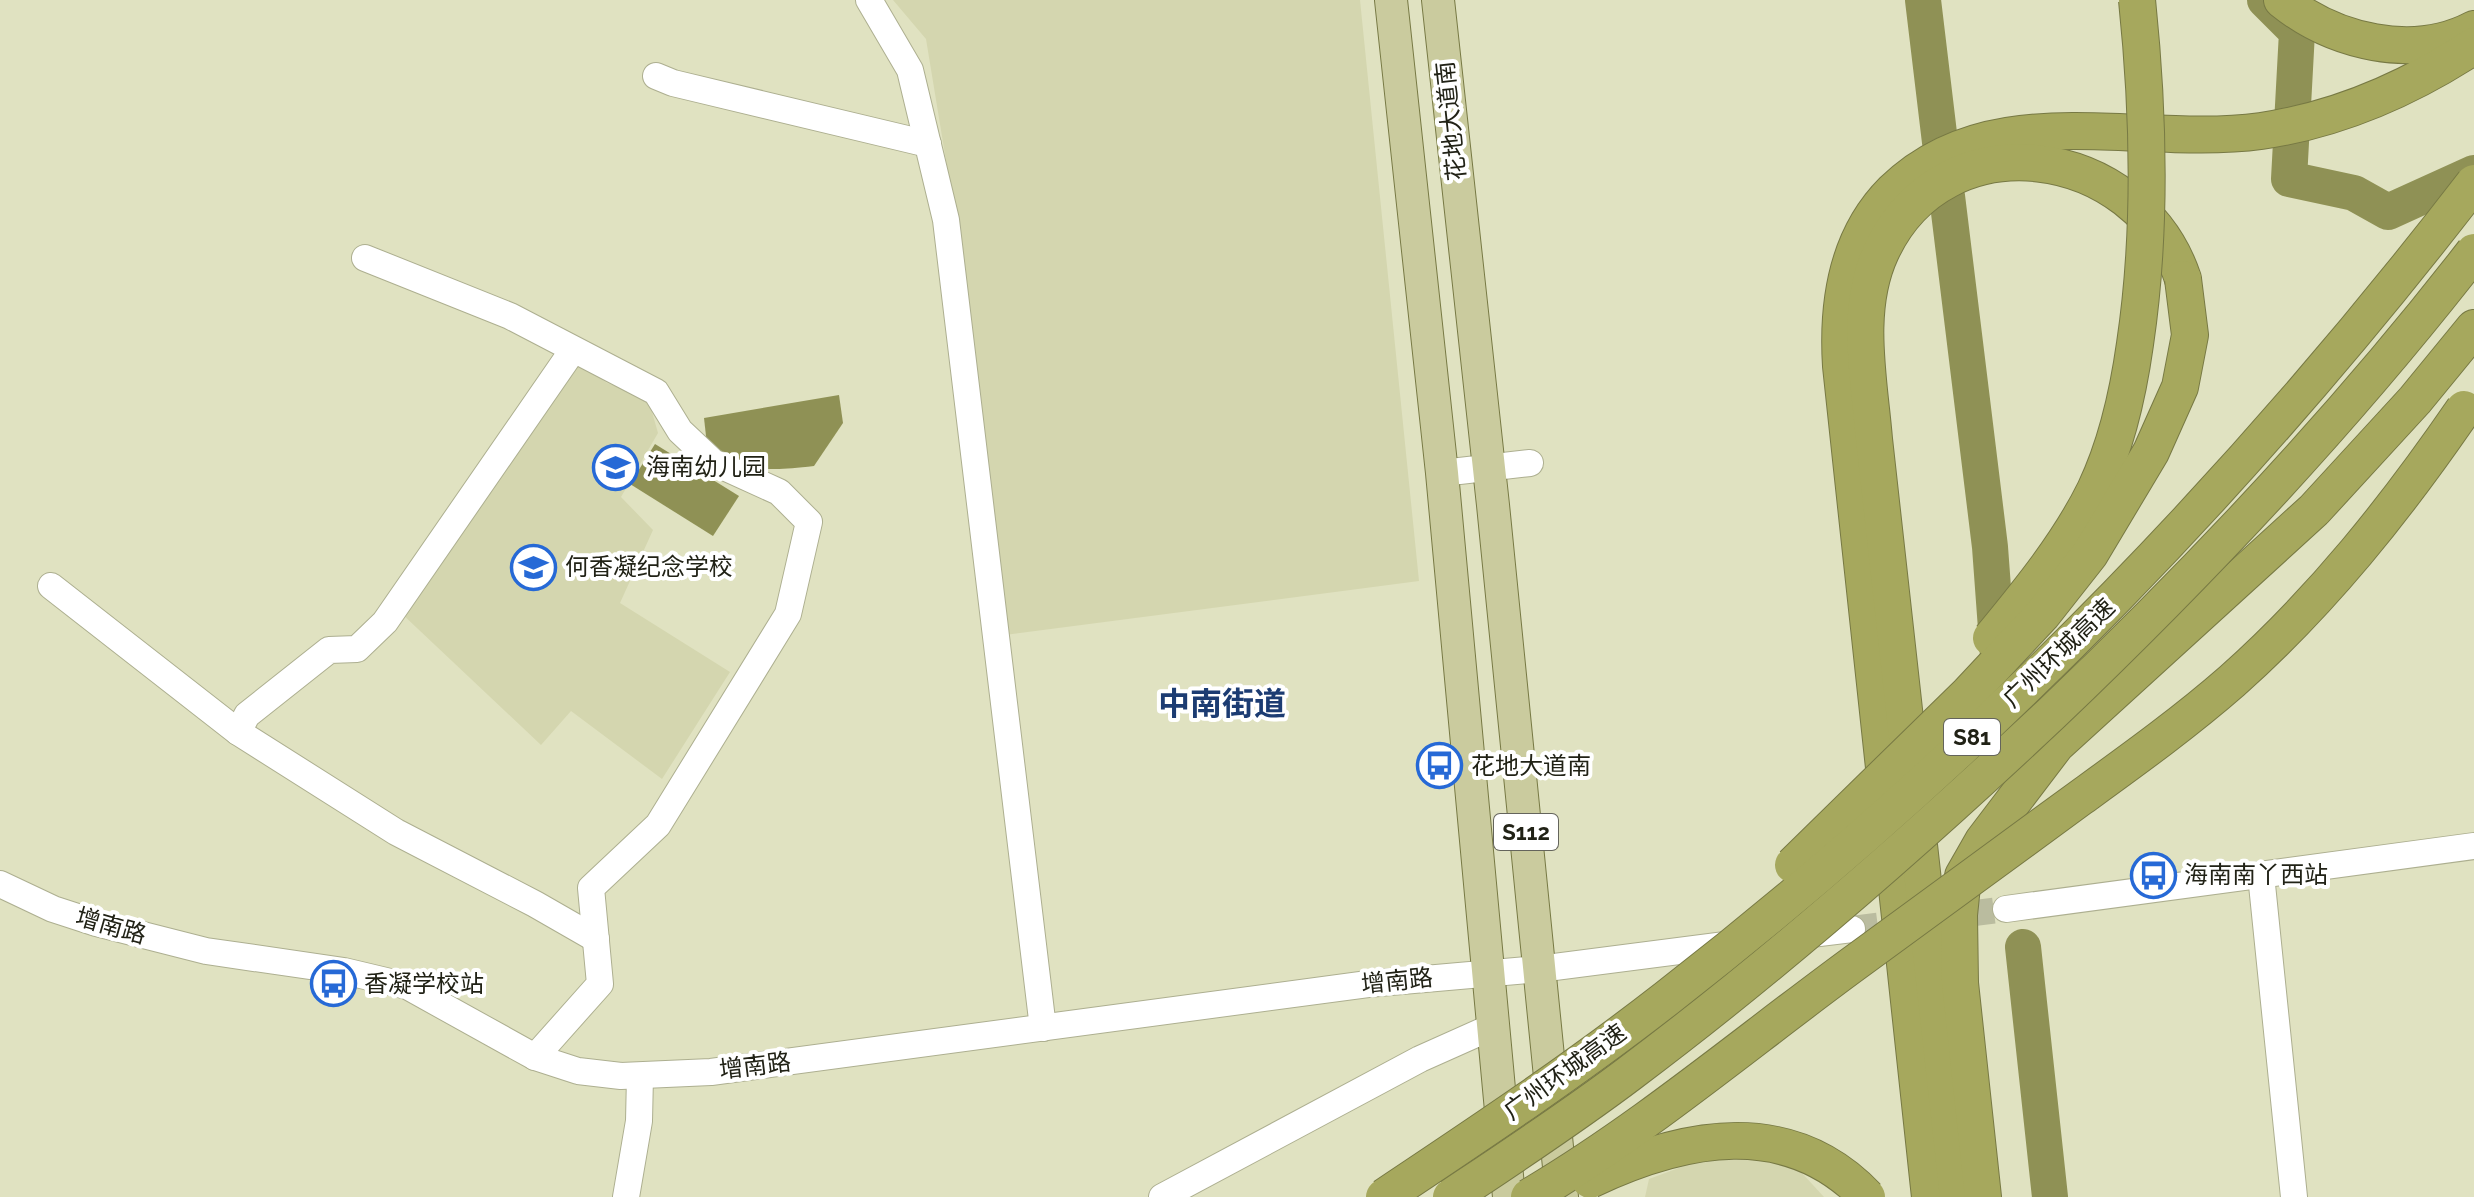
<svg xmlns="http://www.w3.org/2000/svg" width="2474" height="1197" font-family="Raleway,'Noto Sans SC',sans-serif">
<rect width="100%" height="100%" fill="#e0e2c1"/>
<g fill="#d4d6af">
<polygon points="893,0 1360,0 1419,581 1005,635 964,270 926,39"/>
<polygon points="575,360 607,383 648,398 658,433 621,497 653,530 620,603 730,672 662,779 571,711 541,745 400,612"/>
<polygon points="1700,1160 1790,1160 1824,1197 1645,1197 1649,1179"/>
</g>
<g fill="#8f9155">
<path d="M839,395L843,423L814,466C760,472 755,471 707,445L704,418Z"/>
<polygon points="655,444 739,496 713,536 630,484"/>
</g>
<g fill="none" stroke-linecap="round" stroke-linejoin="round">
<g stroke="#8f9155" stroke-width="36">
<polyline points="1923,0 1940,142"/>
<polyline points="2265,0 2297,32 2289,179 2354,193 2388,212 2474,173"/>
<polyline points="1947,196 1990,547 1998,656"/>
<polyline points="2023,947 2050,1197"/>
</g>
<polyline stroke="#babc9f" stroke-width="26" stroke-dasharray="26 13" stroke-linecap="butt" points="1852,929 2006,909"/>
<defs>
<g id="minor">
<polyline points="869,0 910,70 946,220 1043,1028"/>
<polyline points="656,76 673,83 928,144"/>
<polyline points="365,258 510,316 656,392 680,431 713,462 779,492 809,522 788,614 658,825 591,888 600,984 535,1057"/>
<polyline points="1442,473 1530,463"/>
<polyline points="51,586 238,732 396,832 535,904 596,939"/>
<polyline points="238,732 247,715 329,650 357,649 385,622 573,350"/>
<polyline points="2261,875 2294,1197"/>
<polyline points="0,884 53,909 96,923 206,951 344,971 407,986 535,1057 578,1071 621,1076 711,1072 1368,984 1539,969 1733,944"/>
<polyline points="2006,909 2474,846"/>
<polyline points="1803,935 1852,929"/>
<polyline points="626,1197 639,1121 640,1076"/>
<polyline points="1162,1197 1420,1059 1494,1026"/>
</g>
<g id="major">
<polyline points="1391,0 1442,473 1509,1197"/>
<polyline points="1438,0 1493,505 1562,1197"/>
</g>
<g id="highway">
<path d="M2282,0C2334,42 2413,61 2474,29"/>
<path d="M1930,1197L1841,366C1837,303 1846,238 1893,191C1992,94 2139,148 2261,131C2337,120 2410,88 2474,46"/>
<path d="M1958,1197L1874,439C1869,379 1854,310 1881,252C1944,115 2138,144 2183,279"/>
<polyline points="1983,1197 1960,983 1959,915 1963,876 1983,841 2056,745 2314,510 2415,400 2474,328"/>
</g>
</defs>
<use href="#minor" stroke="#adaf90" stroke-width="28"/>
<use href="#major" stroke="#777944" stroke-width="34"/>
<use href="#highway" stroke="#777944" stroke-width="38"/>
<use href="#minor" stroke="#fff" stroke-width="26"/>
<use href="#major" stroke="#cacb9e" stroke-width="32"/>
<use href="#highway" stroke="#a6a85d" stroke-width="36"/>
<defs>
<g id="highway-bridge">
<path d="M1991,638C2029,592 2069,543 2095,490C2117,444 2128,394 2135,344C2152,230 2149,115 2137,0"/>
<polyline points="1793,865 1969,693 2042,615 2090,554 2151,452 2180,387 2190,335 2183,279"/>
<path d="M1590,1180C1683,1136 1788,1114 1867,1197"/>
<path d="M1384,1197C1480,1133 1576,1069 1667,998C1970,763 2240,487 2474,183"/>
<path d="M1451,1197C1511,1157 1572,1117 1630,1073C1778,962 1917,840 2052,713C2203,569 2346,417 2474,252"/>
<path d="M1529,1197C1646,1128 1750,1039 1860,959C1933,905 2007,852 2080,798C2131,761 2184,723 2232,681C2322,601 2396,508 2464,409"/>
</g>
</defs>
<use href="#highway-bridge" stroke="#777944" stroke-width="38" stroke-linecap="butt"/>
<use href="#highway-bridge" stroke="#a6a85d" stroke-width="36"/>
</g>
<defs>
<symbol id="school-ring" viewBox="-11 -11 22 22"><circle r="9.5" fill="#fff" stroke="#2669d6" stroke-width="1.5"/><path d="M0-5L7-2L0 1L-7-2ZM-4 1L0 2.5L4 1V4Q0 6-4 4Z" fill="#2669d6"/></symbol>
<symbol id="bus-ring" viewBox="-11 -11 22 22"><circle r="9.5" fill="#fff" stroke="#2669d6" stroke-width="1.5"/><path d="M-5-6H5V4H4V6H2V4H-2V6H-4V4H-5ZM-3.5-4V0h7V-4ZM-3.5 1.2v1.5H-2V1.2ZM2 1.2v1.5H3.5V1.2Z" fill="#2669d6"/></symbol>
</defs>
<g fill-rule="evenodd">
<use href="#school-ring" x="590" y="442" width="51" height="51"/>
<use href="#school-ring" x="508" y="542" width="51" height="51"/>
<use href="#bus-ring" x="1414" y="740" width="51" height="51"/>
<use href="#bus-ring" x="2128" y="850" width="51" height="51"/>
<use href="#bus-ring" x="308" y="958" width="51" height="51"/>
</g>
<g text-anchor="middle" stroke-width="8" stroke-linejoin="round" paint-order="stroke">
<g fill="#fff" stroke="#64645c" stroke-width="2">
<rect x="1944" y="719" width="56" height="36" rx="6"/>
<rect x="1494" y="814" width="64" height="36" rx="6"/>
</g>
<g font-size="22" font-weight="bold" fill="#212216">
<text x="1972" y="745">S81</text>
<text x="1526" y="840">S112</text>
</g>
<g font-size="24" fill="#212216" stroke="#fff">
<text transform="translate(1451 121) rotate(-96)" y="8">花地大道南</text>
<text transform="translate(2059 653) rotate(-44)" y="8">广州环城高速</text>
<text transform="translate(111 926) rotate(16)" y="8">增南路</text>
<text transform="translate(1397 981) rotate(-6)" y="8">增南路</text>
<text transform="translate(755 1066) rotate(-7)" y="8">增南路</text>
<text transform="translate(1565 1072) rotate(-36)" y="8">广州环城高速</text>
</g>
<g font-size="24" fill="#212216" stroke="#fff" text-anchor="start">
<text x="646" y="475">海南幼儿园</text>
<text x="565" y="575">何香凝纪念学校</text>
<text x="1471" y="774">花地大道南</text>
<text x="2184" y="883">海南南丫西站</text>
<text x="364" y="992">香凝学校站</text>
</g>
<g font-size="32" font-weight="bold" fill="#1c3c72" stroke="#fff">
<text x="1222" y="715">中南街道</text>
</g>
</g>
</svg>
